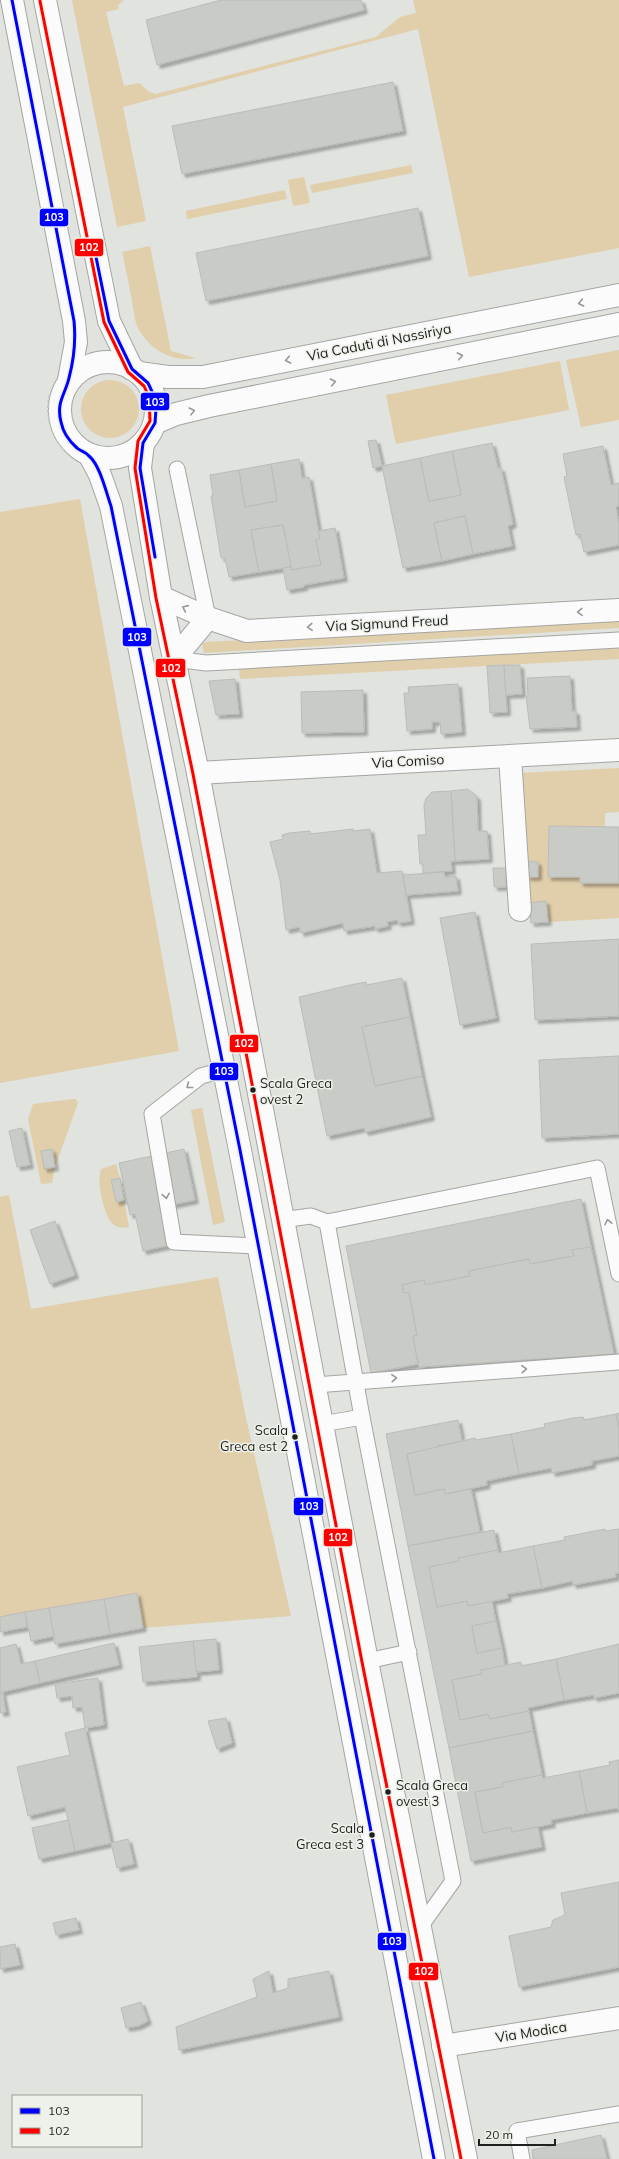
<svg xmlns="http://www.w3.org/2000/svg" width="619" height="2159" font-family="Mulish,sans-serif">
<defs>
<filter id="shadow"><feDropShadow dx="3.5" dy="3.5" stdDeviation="1" flood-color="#0004"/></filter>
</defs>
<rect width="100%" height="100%" fill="#e0e3de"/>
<g fill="#e1ceaa">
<polygon points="72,0 124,0 118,5 119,9 106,12 124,86 139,83 148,91 156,94 376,37 400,17 416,13 413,0 619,0 619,248 469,277 418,29 123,107 146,221 117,227"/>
<polygon points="411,165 413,173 312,193 310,185"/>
<polygon points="304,177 310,203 293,206 288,180"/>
<polygon points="285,190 287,199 187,219 186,211"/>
<path d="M150,246L171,351L196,358C172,363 149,349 138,328C135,322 134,313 133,307C130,288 126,270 122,252Z"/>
<polygon points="619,350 619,420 581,427 566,360"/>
<polygon points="560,361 569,410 396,444 386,395"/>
<circle cx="110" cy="409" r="29"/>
<polygon points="80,499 179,1051 0,1083 0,512"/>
<polygon points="619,619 619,628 204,653 202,644 206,642"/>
<polygon points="619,648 619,659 240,679 239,667"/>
<polygon points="619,768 619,812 605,813 605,827 549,826 548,877 580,877 580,883 619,883 619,918 548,922 546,901 529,903 527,877 538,877 538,862 526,861 519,773"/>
<polygon points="73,1099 76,1099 78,1103 55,1167 52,1183 41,1184 28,1119 33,1104"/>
<polygon points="202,1108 225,1222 213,1225 191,1110"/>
<path d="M116,1164L120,1178L111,1181L116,1202L124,1200L129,1227C124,1228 119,1228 114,1225C104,1218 96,1180 101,1169Z"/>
<polygon points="9,1195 31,1309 218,1277 246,1418 291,1616 143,1628 136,1593 0,1617 0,1197"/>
</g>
<g fill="#c9cbc7" stroke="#bbbcb9" filter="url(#shadow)">
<polygon points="221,0 361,0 364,10 157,65 146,20"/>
<polygon points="393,82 403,131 182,174 172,126"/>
<polygon points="418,208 428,256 206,301 196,253"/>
<polygon points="376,440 382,466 373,468 368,441"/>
<polygon points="492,443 498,468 501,468 513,524 508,526 512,546 473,554 465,516 434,523 442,561 403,568 382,466 420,458 429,501 461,495 452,451"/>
<polygon points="603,446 611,485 619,483 619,506 616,507 619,524 619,545 584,552 580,534 576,535 564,477 567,476 563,454"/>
<polygon points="452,451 461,495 429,501 420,458"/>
<polygon points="299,459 302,478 309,477 320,539 316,540 321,565 291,570 283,525 251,530 259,572 229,577 225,558 221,558 211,496 213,496 210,475 239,470 245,507 277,501 271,464"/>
<polygon points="271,464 277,501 245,507 239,470"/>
<polygon points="465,516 473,554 442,561 434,523"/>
<polygon points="283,525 291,567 259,572 251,530"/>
<polygon points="335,528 344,578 304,585 304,587 287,590 283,568 291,567 291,570 321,565 316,540 320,539 318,531"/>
<polygon points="504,665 507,712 490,713 487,666"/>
<polygon points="504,665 520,665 522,694 506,695"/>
<polygon points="570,676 572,711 576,711 577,727 530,729 526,696 528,696 527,678"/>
<polygon points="235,679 239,714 216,715 209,681"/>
<polygon points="458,684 462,732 441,734 440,722 432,722 432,729 407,731 404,693 409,693 408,687"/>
<polygon points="363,690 364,732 302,733 301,692"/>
<polygon points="468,789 477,797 478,831 487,831 489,859 455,861 451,791"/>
<polygon points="451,791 455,861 451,861 452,871 423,873 423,864 420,864 418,835 426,835 424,805 426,798 432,792"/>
<polygon points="549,826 619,827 619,883 580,883 580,877 548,877"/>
<polygon points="353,829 354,831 370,829 377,873 402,871 411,921 398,923 397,920 387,922 388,926 375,929 375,926 344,931 343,923 301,933 299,927 286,930 280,880 270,842 283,839 282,835 289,833 310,831 310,834"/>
<polygon points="526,861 538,862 538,877 527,877"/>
<polygon points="493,868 506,868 506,887 494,887"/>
<polygon points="444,872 445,877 456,876 458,891 406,895 403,875"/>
<polygon points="546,901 548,922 531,923 529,903"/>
<polygon points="475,912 496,1018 460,1025 440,918"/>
<polygon points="619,939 619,1016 535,1020 531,944"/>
<polygon points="402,978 410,1017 362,1027 375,1086 422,1076 431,1117 365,1132 364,1128 327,1136 299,997 350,985 366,982 367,985"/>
<polygon points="410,1017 422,1076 375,1086 362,1027"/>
<polygon points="619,1056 619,1134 542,1138 539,1060"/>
<polygon points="22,1128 30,1165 17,1167 9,1131"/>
<polygon points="52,1149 55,1167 44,1169 41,1151"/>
<polygon points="184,1149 195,1200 162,1207 170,1245 143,1251 135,1214 130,1215 119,1163"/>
<polygon points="120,1178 124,1200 116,1202 111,1180"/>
<polygon points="581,1199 591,1247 572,1250 574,1256 530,1264 529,1259 469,1271 470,1276 425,1285 424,1280 402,1285 404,1293 409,1292 417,1335 413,1336 418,1364 371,1373 346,1246"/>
<polygon points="55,1221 75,1275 50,1284 30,1230"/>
<polygon points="591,1247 614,1354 419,1367 413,1336 417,1335 409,1292 404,1293 402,1285 424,1280 425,1285 470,1276 469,1271 529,1259 530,1264 574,1256 572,1250"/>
<polygon points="619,1413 619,1431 616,1414"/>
<polygon points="616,1414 619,1431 619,1456 592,1461 592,1465 552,1473 551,1468 519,1474 511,1434 545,1427 544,1424 573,1418 583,1417 584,1420"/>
<polygon points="458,1420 462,1441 437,1446 438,1448 407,1454 415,1495 444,1489 445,1494 471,1489 480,1532 408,1546 386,1434"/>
<polygon points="511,1434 519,1474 486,1481 487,1485 445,1494 444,1489 415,1495 407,1454 475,1438 476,1440"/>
<polygon points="605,1529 605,1531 619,1529 619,1573 615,1573 616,1577 573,1585 572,1581 542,1588 533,1546 565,1540 564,1537"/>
<polygon points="494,1530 498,1550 458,1558 459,1561 429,1567 437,1607 467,1601 468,1606 492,1601 496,1621 472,1626 473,1633 477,1653 502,1648 505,1666 481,1670 482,1674 452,1680 460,1720 488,1714 490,1719 529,1711 533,1731 449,1748 408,1546"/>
<polygon points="533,1546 542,1588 507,1594 508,1598 468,1606 467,1601 437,1607 429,1567 459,1561 458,1558 498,1550 498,1553"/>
<polygon points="137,1593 143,1628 110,1634 104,1599"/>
<polygon points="104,1599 110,1634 55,1644 49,1608"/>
<polygon points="49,1608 54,1636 31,1641 25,1612"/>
<polygon points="25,1612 27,1627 0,1632 0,1617"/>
<polygon points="496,1621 502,1648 477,1653 472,1626"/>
<polygon points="216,1639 219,1670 196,1672 193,1641"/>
<polygon points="193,1641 197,1677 143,1682 139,1647"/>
<polygon points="114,1643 119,1665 40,1683 35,1661"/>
<polygon points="16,1644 21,1664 35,1661 40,1683 2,1692 6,1712 0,1713 0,1648"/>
<polygon points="619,1644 619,1693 594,1698 594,1695 564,1700 556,1659"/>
<polygon points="556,1659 564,1700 528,1708 529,1711 490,1719 488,1714 460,1720 452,1680 482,1674 481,1670 521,1662 521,1666"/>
<polygon points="98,1678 104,1725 85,1728 82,1707 73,1708 72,1696 57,1698 55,1684"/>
<polygon points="226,1718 232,1743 217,1749 208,1721"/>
<polygon points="85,1728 111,1843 75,1851 65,1807 28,1816 17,1767 70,1755 65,1733"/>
<polygon points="533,1731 542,1775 502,1783 503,1787 475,1792 483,1833 511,1827 512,1832 538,1827 542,1847 471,1861 449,1748"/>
<polygon points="619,1760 619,1811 617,1808 587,1813 579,1771 610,1765 609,1762"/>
<polygon points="579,1771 587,1813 551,1820 552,1824 512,1832 511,1827 483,1833 475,1792 503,1787 502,1783 542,1775 543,1778"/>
<polygon points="68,1820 75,1851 39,1859 32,1828"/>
<polygon points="128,1839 134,1864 117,1868 111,1843"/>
<polygon points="619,1882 619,1967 519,1987 509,1936 551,1927 553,1920 565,1915 561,1893"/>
<polygon points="76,1918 79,1930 56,1935 53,1923"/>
<polygon points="15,1944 20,1965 0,1969 0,1947"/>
<polygon points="269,1971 273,1993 288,1988 288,1979 329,1971 339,2017 179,2050 176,2027 257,1997 253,1979"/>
<polygon points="141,2002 148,2021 138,2026 126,2028 121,2008"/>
<polygon points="601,2135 607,2159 533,2159 532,2150"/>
</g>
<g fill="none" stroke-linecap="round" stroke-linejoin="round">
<defs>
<g id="lane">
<polyline points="177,469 208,618"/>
<polyline points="174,659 206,663 619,640"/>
<polyline points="223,1070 201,1076 152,1114 174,1242 258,1246"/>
<polyline points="281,1220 311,1216 327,1222 597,1168 619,1274"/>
<polyline points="327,1222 362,1417 453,1881 420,1927"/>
<polyline points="315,1385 619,1362"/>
<polyline points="322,1424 362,1417"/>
<polyline points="367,1661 409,1652"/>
<polyline points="522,2159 517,2131 619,2114"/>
</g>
<g id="street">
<polyline points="139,373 168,377 203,377 619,295"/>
<polyline points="155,423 176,414 209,406 619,324"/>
<polyline points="161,597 208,618 247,631 619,610"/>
<polyline points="174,659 208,618"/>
<polyline points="510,756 520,910"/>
<polyline points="198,773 619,750"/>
<polyline points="443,2046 619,2018"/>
</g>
<g id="primary">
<polyline points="12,0 74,321 76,342 69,380"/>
<polyline points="45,0 109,321 132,369"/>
<circle cx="108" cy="410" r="48"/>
<polyline points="143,443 140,468 161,597 198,773 367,1661 466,2159"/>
<polyline points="90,456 100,475 111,506 240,1150 434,2159"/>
</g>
</defs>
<use href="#lane" stroke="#a4a6a3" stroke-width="17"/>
<use href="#street" stroke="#a4a6a3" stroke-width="24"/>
<use href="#primary" stroke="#a4a6a3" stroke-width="24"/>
<path stroke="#c0c0bf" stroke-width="2.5" stroke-dasharray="3 2" stroke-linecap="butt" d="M50,395C45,416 52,436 66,451"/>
<use href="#lane" stroke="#fafbfa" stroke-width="15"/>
<use href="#street" stroke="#fafbfa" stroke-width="22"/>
<use href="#primary" stroke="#fafbfa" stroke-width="22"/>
<defs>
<g id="bus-1">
<path d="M12,0L74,321C76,341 74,359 69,378C65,395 56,402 61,422C63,432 69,441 77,448C80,451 86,452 89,456C100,465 106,492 111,506L240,1150L434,2159"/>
<polyline points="96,257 109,321 132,369 148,383 154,396 156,409 155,423 143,443 140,468 155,557"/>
</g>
<polyline id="bus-2" points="40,1 104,322 128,372 144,386 149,397 150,421 138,441 135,468 156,598 193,774 362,1662 461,2159"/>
</defs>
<use href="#bus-1" stroke="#eef1ea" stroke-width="6"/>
<use href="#bus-2" stroke="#eef1ea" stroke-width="6"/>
<use href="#bus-1" stroke="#00f" stroke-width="3"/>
<use href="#bus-2" stroke="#f00" stroke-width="3"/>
</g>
<defs><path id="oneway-chevron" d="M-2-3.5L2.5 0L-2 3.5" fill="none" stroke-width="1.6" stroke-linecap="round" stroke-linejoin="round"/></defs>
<g stroke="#979897">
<use href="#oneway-chevron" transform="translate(581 303) rotate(169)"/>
<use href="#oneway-chevron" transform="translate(460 356) rotate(-11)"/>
<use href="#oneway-chevron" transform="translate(288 360) rotate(169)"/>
<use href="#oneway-chevron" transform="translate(333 382) rotate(-11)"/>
<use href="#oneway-chevron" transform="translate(192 411) rotate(-14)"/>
<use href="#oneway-chevron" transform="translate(185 608) rotate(-156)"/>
<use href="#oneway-chevron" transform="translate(580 612) rotate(177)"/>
<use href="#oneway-chevron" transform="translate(310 627) rotate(177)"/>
<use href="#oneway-chevron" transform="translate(189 1086) rotate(142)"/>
<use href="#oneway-chevron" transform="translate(166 1196) rotate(80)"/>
<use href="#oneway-chevron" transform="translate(608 1222) rotate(-102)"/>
<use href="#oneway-chevron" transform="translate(524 1369) rotate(-4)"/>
<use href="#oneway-chevron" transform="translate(394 1378) rotate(-4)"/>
</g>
<g fill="#1f201e" stroke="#eef1ea" stroke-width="1.5">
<circle cx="253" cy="1090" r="3.5"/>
<circle cx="295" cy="1437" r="3.5"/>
<circle cx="388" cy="1792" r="3.5"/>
<circle cx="372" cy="1835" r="3.5"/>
</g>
<g text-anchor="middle" stroke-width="3" stroke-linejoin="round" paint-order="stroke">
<g font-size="13" fill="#1f201e" stroke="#eef1ea" text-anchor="start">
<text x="260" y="1088">Scala Greca<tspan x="260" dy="16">ovest 2</tspan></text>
<text x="288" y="1435" text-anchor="end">Scala<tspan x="288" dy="16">Greca est 2</tspan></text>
<text x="396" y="1790">Scala Greca<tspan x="396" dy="16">ovest 3</tspan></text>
<text x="364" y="1833" text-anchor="end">Scala<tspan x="364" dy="16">Greca est 3</tspan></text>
</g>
<g font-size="14" fill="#1f201e" stroke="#eef1ea">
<text transform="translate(379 342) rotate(-11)" y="5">Via Caduti di Nassiriya</text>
<text transform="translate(387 623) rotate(-3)" y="5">Via Sigmund Freud</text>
<text transform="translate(408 761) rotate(-3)" y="5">Via Comiso</text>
<text transform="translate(531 2032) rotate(-9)" y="5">Via Modica</text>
</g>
</g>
<g stroke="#eef1ea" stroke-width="1.5">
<rect x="39" y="208" width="30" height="19" rx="4" fill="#00f"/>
<rect x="74" y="238" width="30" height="19" rx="4" fill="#f00"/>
<rect x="140" y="392" width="30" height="19" rx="4" fill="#00f"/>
<rect x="122" y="627" width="30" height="20" rx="4" fill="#00f"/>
<rect x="155" y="658" width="31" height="20" rx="4" fill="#f00"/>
<rect x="229" y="1034" width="30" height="19" rx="4" fill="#f00"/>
<rect x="209" y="1062" width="30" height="19" rx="4" fill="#00f"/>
<rect x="293" y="1497" width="31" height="19" rx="4" fill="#00f"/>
<rect x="323" y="1528" width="30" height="19" rx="4" fill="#f00"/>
<rect x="377" y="1932" width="30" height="19" rx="4" fill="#00f"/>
<rect x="408" y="1962" width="31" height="19" rx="4" fill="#f00"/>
</g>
<g font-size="11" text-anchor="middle" font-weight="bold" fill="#fff">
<text x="54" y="221">103</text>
<text x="89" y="251">102</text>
<text x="155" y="406">103</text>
<text x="137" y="641">103</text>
<text x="171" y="672">102</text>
<text x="244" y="1047">102</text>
<text x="224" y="1075">103</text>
<text x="309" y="1510">103</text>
<text x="338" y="1541">102</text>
<text x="392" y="1945">103</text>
<text x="424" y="1975">102</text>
</g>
<rect x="12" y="2095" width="130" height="52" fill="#eef1ea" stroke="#9b9d98"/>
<rect x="20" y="2108" width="20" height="6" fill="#0000ff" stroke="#9b9d98"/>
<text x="48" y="2115" font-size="12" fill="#1f201e">103</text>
<rect x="20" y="2128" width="20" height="6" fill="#ff0000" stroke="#9b9d98"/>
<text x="48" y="2135" font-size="12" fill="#1f201e">102</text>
<path d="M479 2139v6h76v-6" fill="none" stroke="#1f201e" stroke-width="2"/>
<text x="485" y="2139" font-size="12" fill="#1f201e" stroke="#eef1ea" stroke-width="3" paint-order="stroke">20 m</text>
</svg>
